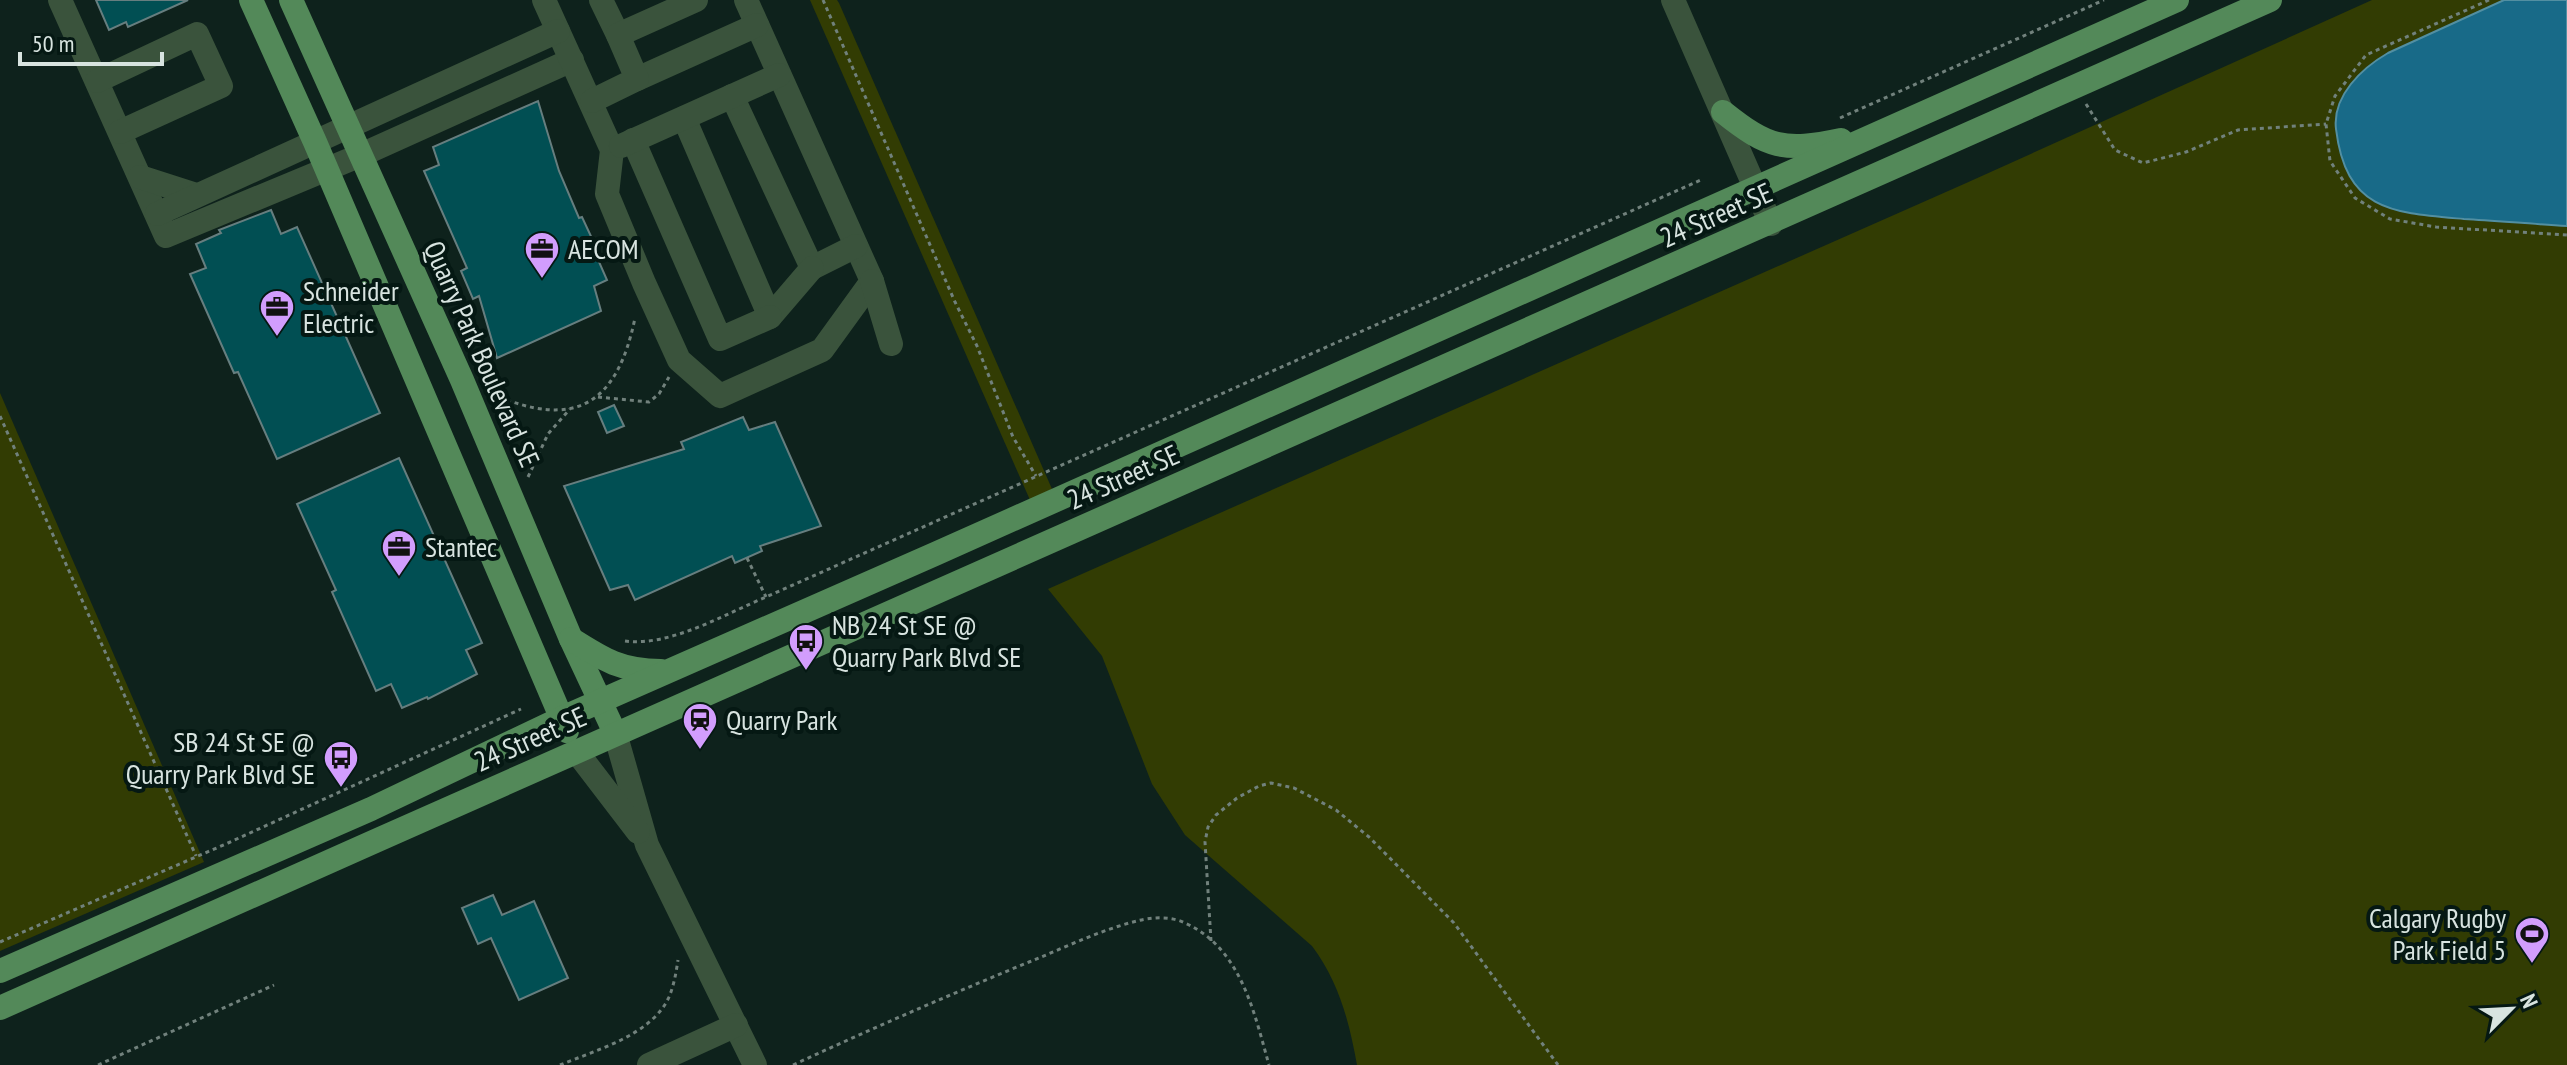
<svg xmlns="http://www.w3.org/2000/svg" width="2567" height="1065" font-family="'PT Sans Narrow',sans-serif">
<rect width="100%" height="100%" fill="#0e221c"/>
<g fill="#323c03">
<polygon points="810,0 837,0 839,3 1052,489 1030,500"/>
<path d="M2372,0H2567V1065H1357C1349,1021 1339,982 1312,946L1185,835L1152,784L1102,656L1048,589L1964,184Z"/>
<polygon points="0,393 204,862 0,951"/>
</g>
<path fill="#186a88" stroke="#528fa2" stroke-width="2" d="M2504,0H2567V226C2532,224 2498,221 2464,219C2394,213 2346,212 2336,129C2332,96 2362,68 2388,53Z"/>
<g fill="#014f53" stroke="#667e7f" stroke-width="2">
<polygon points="96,0 188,0 128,27 126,22 109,30"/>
<polygon points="538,101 559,171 579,218 582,217 595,245 592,246 607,280 594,286 601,311 497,358 479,296 473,299 461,271 467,268 424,171 439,165 433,147"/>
<polygon points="271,210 281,234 297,227 380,413 277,459 238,372 234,373 190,274 206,268 196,244 221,233 219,230"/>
<polygon points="614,405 624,426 607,433 598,412"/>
<polygon points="743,417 749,430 775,422 821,526 760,546 762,551 735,563 732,556 635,600 628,585 610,590 564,486 684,449 681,442"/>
<polygon points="399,458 482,643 466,650 477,674 428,699 427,697 402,708 391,684 376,691 332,592 336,590 297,504"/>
<polygon points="493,895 502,915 534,901 568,978 519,1000 491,938 478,944 462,908"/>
</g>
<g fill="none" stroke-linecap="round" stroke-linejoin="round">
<g stroke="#71817c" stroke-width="3" stroke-dasharray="4 4" stroke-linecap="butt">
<polyline points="823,0 955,302 977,346 1013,437 1036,476"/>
<polyline points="2489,0 2366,55 2335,96 2326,124 2330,161 2355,198 2390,219 2436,227 2567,235"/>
<polyline points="2086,104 2115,150 2143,163 2186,152 2238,130 2326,124"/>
<polyline points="1840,118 2104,0"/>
<path d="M492,394C575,430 617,405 635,318"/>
<polyline points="598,397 649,402 659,394 669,377"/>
<polyline points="0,416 196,856"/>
<polyline points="528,477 548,434 570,409"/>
<polyline points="747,558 766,597"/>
<path d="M625,641C670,647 725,614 766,597L1703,179"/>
<polyline points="1211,941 1205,842 1208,827 1216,815 1237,798 1259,786 1271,783 1294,788 1336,810 1369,837 1454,923 1558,1065"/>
<polyline points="0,942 228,843 521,709"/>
<polyline points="98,1065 274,985"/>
<path d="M560,1065C596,1050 652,1035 669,997C674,985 676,973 678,960"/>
<path d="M793,1065C871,1029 949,995 1029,962C1064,948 1100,930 1137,921C1152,917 1171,916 1185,923C1241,948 1254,1012 1269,1065"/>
</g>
<g stroke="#3a533c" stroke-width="24">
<polyline points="60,0 166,236 361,155 572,60"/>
<polyline points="544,0 612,150 607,194 644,283 679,360 720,396 822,350 872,281 746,0"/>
<polyline points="601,0 618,35"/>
<polyline points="1673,0 1771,224"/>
<polyline points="637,79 757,25"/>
<polyline points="97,81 197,34 221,86 120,132"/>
<polyline points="732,96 812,268 856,246"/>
<polyline points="592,101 637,79 618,35 696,0"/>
<polyline points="684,118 770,317 812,268"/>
<polyline points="633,140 720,339 770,317"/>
<polyline points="621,146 779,75"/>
<polyline points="140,177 196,195"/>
<polyline points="157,214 558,31"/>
<polyline points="872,281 891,344"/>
<polyline points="615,733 647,845 755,1065"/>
<polyline points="576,751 638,832"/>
<polyline points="649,1065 736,1025"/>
</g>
<g stroke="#538959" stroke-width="24">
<polyline points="251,0 315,142 567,731"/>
<polyline points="291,0 462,380 571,639 615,733"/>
<path d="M1723,112C1768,148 1784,152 1841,140"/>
<path d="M571,639C604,660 621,671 661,671"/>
<polyline points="0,971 371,809 562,718 935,554 2177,0"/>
<path d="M0,1008C756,671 1514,339 2270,0"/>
</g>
</g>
<defs>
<symbol id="office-pin" viewBox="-11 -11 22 30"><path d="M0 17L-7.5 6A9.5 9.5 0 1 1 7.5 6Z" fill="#d29dfd" stroke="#051813"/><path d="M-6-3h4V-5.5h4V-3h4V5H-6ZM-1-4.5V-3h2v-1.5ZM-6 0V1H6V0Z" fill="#111"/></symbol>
<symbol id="bus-pin" viewBox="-11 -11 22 30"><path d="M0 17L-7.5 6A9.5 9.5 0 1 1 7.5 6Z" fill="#d29dfd" stroke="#051813"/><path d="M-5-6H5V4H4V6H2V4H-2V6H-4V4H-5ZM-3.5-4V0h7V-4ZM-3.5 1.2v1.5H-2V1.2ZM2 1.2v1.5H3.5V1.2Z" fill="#111"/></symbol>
<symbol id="station-pin" viewBox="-11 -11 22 30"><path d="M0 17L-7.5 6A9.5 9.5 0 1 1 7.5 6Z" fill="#d29dfd" stroke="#051813"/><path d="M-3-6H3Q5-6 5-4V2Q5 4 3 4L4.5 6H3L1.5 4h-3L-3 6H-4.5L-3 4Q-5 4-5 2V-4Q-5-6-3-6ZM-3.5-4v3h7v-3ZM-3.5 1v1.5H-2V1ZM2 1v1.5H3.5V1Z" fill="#111"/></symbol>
<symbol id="stadium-pin" viewBox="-11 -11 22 30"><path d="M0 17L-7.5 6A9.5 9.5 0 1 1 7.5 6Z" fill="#d29dfd" stroke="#051813"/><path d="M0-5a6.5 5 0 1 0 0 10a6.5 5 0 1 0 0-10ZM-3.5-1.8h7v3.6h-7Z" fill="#111"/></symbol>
</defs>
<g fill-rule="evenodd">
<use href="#office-pin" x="522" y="229" width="40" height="54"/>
<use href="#office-pin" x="257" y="287" width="40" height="54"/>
<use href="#office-pin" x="379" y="527" width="40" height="54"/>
<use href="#bus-pin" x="786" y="621" width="40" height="54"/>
<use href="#station-pin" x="680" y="700" width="40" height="54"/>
<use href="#bus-pin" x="321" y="738" width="40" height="54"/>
<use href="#stadium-pin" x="2512" y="914" width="40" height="54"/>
</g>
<g text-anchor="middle" stroke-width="8" stroke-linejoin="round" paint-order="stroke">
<g font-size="28" fill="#d8e4e0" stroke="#051813">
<text transform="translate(1716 215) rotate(-24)" y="10">24 Street SE</text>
<text transform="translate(482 354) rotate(66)" y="10">Quarry Park Boulevard SE</text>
<text transform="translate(1123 477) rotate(-24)" y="10">24 Street SE</text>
<text transform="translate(530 739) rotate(-24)" y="10">24 Street SE</text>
</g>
<g font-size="28" fill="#d8e4e0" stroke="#051813" text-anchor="start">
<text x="568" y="259">AECOM</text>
<text x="303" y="301">Schneider<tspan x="303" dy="32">Electric</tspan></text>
<text x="425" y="557">Stantec</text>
<text x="832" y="635">NB 24 St SE @<tspan x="832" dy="32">Quarry Park Blvd SE</tspan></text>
<text x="726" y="730">Quarry Park</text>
<text x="315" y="752" text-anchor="end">SB 24 St SE @<tspan x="315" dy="32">Quarry Park Blvd SE</tspan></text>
<text x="2506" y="928" text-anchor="end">Calgary Rugby<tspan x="2506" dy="32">Park Field 5</tspan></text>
</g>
</g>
<g transform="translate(2511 1009) rotate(66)" stroke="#051813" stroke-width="6" paint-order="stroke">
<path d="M0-6L14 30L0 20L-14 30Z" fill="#d8e4e0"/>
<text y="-12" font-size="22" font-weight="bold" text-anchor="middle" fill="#d8e4e0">N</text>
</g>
<path d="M20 52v12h142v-12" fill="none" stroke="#d8e4e0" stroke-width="4"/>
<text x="32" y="52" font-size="24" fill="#d8e4e0" stroke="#051813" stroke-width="6" paint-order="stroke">50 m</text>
</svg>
